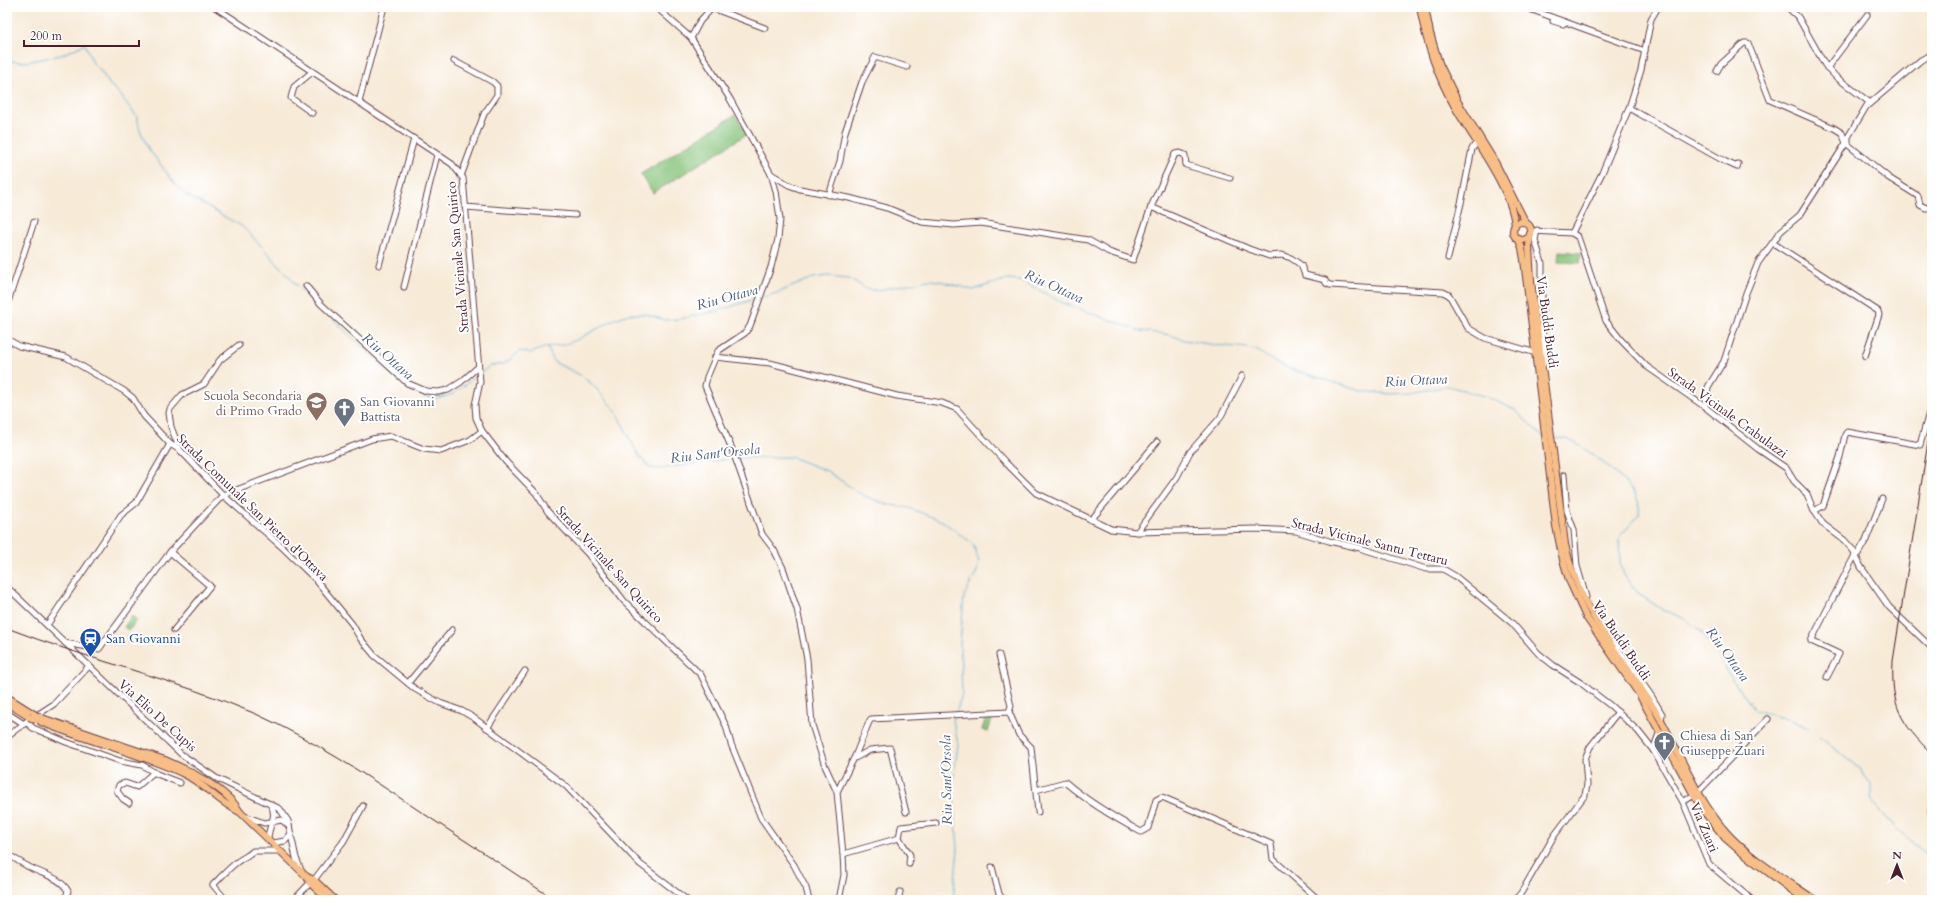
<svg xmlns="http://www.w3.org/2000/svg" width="1939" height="907" font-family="Cardo,serif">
<rect width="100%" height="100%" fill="#fff"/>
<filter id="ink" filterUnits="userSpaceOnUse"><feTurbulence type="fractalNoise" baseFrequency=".025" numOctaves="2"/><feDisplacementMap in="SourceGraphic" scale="8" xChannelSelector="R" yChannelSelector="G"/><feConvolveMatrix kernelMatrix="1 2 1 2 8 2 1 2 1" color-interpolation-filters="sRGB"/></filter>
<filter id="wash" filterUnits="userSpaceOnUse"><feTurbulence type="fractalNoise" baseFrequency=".012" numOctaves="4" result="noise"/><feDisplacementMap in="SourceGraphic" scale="16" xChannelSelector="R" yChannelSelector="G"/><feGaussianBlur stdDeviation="0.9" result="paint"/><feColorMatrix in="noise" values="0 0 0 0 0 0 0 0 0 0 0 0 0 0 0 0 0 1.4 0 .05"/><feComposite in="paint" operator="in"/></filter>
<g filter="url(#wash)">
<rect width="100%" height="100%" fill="#f7ead7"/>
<g fill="#87c47b" stroke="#687253">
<polygon points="735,115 747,134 653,193 641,174"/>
<polygon points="1559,251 1581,253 1580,263 1558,262"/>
<polygon points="132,616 137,620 129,630 124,627"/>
<polygon points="986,717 992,719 988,732 982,730"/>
</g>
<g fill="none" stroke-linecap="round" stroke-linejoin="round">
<g stroke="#53a8cf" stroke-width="1">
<polyline points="7,61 26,62 61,55 85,44 93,63 100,70 110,85 119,93 137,117 140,130 148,148 176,185 186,195 243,227 267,252"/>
<polyline points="269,254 282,269"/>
<polyline points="285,271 297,286"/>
<polyline points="299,288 400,382 426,397 437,399 453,394 478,375"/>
<polyline points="763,297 774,294 813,278 828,276 849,278 868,290 878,290 928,280 940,281 973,290 1007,279 1020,280 1063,303 1141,331 1171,335 1184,340 1215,345 1248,348 1258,351 1274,362 1291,369 1361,391 1391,394 1411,393 1448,386 1487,397 1515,410 1543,437"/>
<polyline points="547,347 554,362 582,376 594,386 615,410 639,456 650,468 659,469 734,458"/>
<polyline points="482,372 490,366 504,364 520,351 530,353 547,347 563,345 577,340 615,319 629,314 645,314 665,320 679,319 717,311 758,298"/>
<path d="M1553,439C1559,438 1563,438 1569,440C1586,447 1621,476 1633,491C1638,498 1640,506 1639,515L1620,536"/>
<polyline points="737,458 791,457 827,471 862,495 886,504 909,508 942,521 973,544 979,562 978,567"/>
<polyline points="1619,540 1620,563 1624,575 1633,588 1642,596 1663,610 1683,618 1702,632 1719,656 1733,681 1755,710 1793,721 1809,728"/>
<polyline points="956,713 962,694 960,644 964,596 978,569"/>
<polyline points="1819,737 1860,768 1864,777 1871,783 1871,799 1887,820 1932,860"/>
<polyline points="953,900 958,849 953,784 958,744 953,720 955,716"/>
</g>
</g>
</g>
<g filter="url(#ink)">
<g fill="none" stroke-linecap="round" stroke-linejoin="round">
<defs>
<g id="minor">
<polyline points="215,7 452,164 463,178 480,382 475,405 476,418 482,431 506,462 536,493 548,512 588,554 624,601 701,675 726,726 731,744 761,818 794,865 806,888 809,900"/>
<polyline points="656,7 691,38 730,99 771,174 776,191 780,219 778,239 771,267 750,326 745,333 718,351 707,377 705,386 732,449 762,534 774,550 783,568 797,609 807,659 812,725 825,766 837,792 843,854 844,875 839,900"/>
<polyline points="1524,7 1645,51"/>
<polyline points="1787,7 1798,17 1825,65 1836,77 1869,102 1848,137 1848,143"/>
<polyline points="712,8 765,28"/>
<polyline points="1553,21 1563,24"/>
<polyline points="691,38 700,21 713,7"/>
<polyline points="454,61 493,82 497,86 497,95 484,114 461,176"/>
<polyline points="1827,68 1867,15"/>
<polyline points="1717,71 1721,64 1744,43 1748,43 1770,100 1834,128 1842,133 1846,143"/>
<polyline points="312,72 294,87 291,98 312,113"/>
<polyline points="359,102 384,7"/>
<polyline points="1868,105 1921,60 1932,54"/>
<polyline points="1629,108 1726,162 1737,167 1738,164"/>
<polyline points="771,174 789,185 800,189 849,198 887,208 922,222 954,225 981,223 1088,240 1109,252 1133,260 1151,207 1175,154 1180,153 1185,155 1186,165 1230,178"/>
<polyline points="829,195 840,161 845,132 862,82 875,57 907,67"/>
<polyline points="465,207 575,215"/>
<polyline points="1151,207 1249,249 1269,256 1282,255 1291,258 1301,265 1305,275 1325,280 1326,283 1330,285 1443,292 1449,295 1468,328 1485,338 1536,353"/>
<polyline points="1537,230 1535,240 1542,263 1542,328 1545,360 1543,366"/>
<polyline points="1531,231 1572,233 1578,237 1606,321 1621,340 1646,366 1705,407 1758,449 1786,468 1794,481 1807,494 1813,509 1823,524 1844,540 1853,550 1861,567 1889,607 1932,648"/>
<polyline points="1572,233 1602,173 1629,108 1641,70 1651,19 1658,7"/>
<polyline points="1773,243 1878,311 1879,315 1865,356"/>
<polyline points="1448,258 1462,199 1472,149 1477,142"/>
<polyline points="379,265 414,139"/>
<polyline points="306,286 321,304 407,383 426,391 438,392 448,390 461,382 478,367"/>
<polyline points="404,287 437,155"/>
<polyline points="7,305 34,222"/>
<polyline points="7,339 19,346 66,357 124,391 133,398 144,416 170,444 180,450 223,495 281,546 316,580 352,624 360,638 374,655 415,689 440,703 462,711 474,718 566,786 640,864 687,900"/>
<polyline points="715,357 770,363 897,396 942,403 957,409 1006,463 1036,493 1111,529 1137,532 1255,529 1296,531 1329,541 1360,548 1426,569 1443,569 1455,576 1512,623 1538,653 1553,665 1581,683 1611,706 1638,731 1653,750 1660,731"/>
<polyline points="1705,407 1708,387 1724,361 1746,293 1758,263 1781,231 1800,215 1846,143 1889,178 1918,196 1920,205 1926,208 1932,207"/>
<polyline points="180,450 171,427 169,413 170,409 182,395 204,384 220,360 239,345"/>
<polyline points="1564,475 1567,511 1574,530 1577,566 1586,597"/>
<polyline points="1814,511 1823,506 1840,457 1845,435 1847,432 1920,445 1932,402"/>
<polyline points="1091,520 1157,442"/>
<polyline points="1137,532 1177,477 1190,452 1220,418 1242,376"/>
<polyline points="170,552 210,586 174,630"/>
<polyline points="1856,557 1866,540 1882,499"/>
<polyline points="7,587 181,754 216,778 280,809 288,821 296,858 301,870"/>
<polyline points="1601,624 1652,697 1662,714 1661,721"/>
<polyline points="47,625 121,515 136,503 170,444"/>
<polyline points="65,643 99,649 170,552 223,495 372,439 391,436 424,449 441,451 470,440 482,431"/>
<polyline points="999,655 1011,706 1009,712"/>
<polyline points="1827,677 1839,654 1811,641 1855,555"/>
<polyline points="408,683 452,630"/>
<polyline points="7,713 24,724"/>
<polyline points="34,717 54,704 89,666"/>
<polyline points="26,722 33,728 66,742 120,761 142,765 157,774 180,783"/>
<polyline points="487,728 525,671"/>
<polyline points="7,736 28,721"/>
<polyline points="1653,750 1683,802 1709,864 1752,900"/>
<polyline points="855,758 870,750 890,748 906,812"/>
<path d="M1036,790L1065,782C1088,802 1115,818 1141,832L1148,828L1156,800L1162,797L1271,844L1273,859L1319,900"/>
<polyline points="837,792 855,756 869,722 871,719 1009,712 1019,735 1031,747 1038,812"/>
<polyline points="1698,792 1768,719"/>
<polyline points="1683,802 1694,795"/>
<polyline points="129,803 123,799 117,791 119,785 125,783 137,787 154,772"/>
<polyline points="1931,811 1932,815"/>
<polyline points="245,816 264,823 282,820 289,826"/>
<polyline points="899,838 910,855 909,864"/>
<path d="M268,839C268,825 279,816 270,804"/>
<polyline points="273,843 285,841 291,834"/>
<path d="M7,854C14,858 21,863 29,867C43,875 59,876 68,891L65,900"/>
<polyline points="843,854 899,838 901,827 936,823"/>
<polyline points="992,867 999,894 1003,900"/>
<polyline points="314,880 343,842 363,806"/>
<path d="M226,900L213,885C221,877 228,869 237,862C242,858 248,856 253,851H280"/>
<polyline points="294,900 310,883"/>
<polyline points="898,900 900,892"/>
<polyline points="1515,900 1521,893 1554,836 1585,795 1587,785 1585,759 1590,747 1618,712"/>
</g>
<g id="major">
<path d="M1420,7C1426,42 1436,74 1454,105C1472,138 1513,189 1515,227"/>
<polyline points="1425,7 1430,33 1439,63 1458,102 1495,162 1526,223"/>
<circle cx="1522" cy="231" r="9"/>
<path d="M1530,234L1529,247L1531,281L1565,544C1580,616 1625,658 1661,720C1682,758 1697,799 1726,832C1750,859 1785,879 1815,900"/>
<polyline points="1518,238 1522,248 1524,260 1556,526 1563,560 1569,580 1586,617 1639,694 1701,808 1725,838 1740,851 1805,900"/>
<polyline points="7,697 34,714"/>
<polyline points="7,703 29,717"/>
<path d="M39,717L165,760C188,770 228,789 240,812L307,877L314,880L335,900"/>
<path d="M41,722C87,741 136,752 182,773C204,783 219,803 240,812"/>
<polyline points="307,877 310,883 328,900"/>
</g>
</defs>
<use href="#minor" stroke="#643d45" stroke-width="7"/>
<use href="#major" stroke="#643d45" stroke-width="8"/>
<use href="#minor" stroke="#fff" stroke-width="5"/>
<use href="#major" stroke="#f7be87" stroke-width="6"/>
<g stroke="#4a1f2b" stroke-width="1">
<path d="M1932,417L1893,661C1891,707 1900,722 1932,754"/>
<path d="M7,628C89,660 175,679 256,714C313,740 366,775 418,810C464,840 510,870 555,900"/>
</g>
<defs>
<g id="major-bridge">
<polyline points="34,714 39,717"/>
<polyline points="29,717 36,720"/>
</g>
</defs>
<use href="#major-bridge" stroke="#643d45" stroke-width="8" stroke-linecap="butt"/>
<use href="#major-bridge" stroke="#f7be87" stroke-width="6"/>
</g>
</g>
<defs>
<symbol id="school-pin" viewBox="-11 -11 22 30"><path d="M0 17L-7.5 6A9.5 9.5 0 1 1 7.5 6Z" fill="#8d6e63" stroke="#fff"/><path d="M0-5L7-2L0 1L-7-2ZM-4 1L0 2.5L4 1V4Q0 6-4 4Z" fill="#fff"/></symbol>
<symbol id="church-pin" viewBox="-11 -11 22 30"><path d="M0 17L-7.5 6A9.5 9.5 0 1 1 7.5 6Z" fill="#6b7280" stroke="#fff"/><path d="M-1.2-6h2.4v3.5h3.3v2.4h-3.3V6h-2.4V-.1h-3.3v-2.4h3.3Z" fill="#fff"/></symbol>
<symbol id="station-pin" viewBox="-11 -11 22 30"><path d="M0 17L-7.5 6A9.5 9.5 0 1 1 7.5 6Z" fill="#1a4fb4" stroke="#fff"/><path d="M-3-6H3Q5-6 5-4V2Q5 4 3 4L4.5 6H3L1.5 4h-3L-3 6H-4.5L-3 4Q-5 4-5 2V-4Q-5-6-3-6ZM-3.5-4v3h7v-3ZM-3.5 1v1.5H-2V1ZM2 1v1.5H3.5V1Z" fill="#fff"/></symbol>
</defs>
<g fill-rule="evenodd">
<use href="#school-pin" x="304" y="390" width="25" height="34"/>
<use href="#church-pin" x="332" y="396" width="25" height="34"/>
<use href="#station-pin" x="78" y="626" width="25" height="34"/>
<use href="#church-pin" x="1652" y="730" width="25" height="34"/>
</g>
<g text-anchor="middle" stroke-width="4" stroke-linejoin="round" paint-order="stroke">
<g font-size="13" fill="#4a1f2b" stroke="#fff">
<text transform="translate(457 257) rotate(-95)" y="5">Strada Vicinale San Quirico</text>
<text transform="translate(1548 322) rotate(82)" y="5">Via Buddi Buddi</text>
<text transform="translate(1728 412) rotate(36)" y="5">Strada Vicinale Crabulazzi</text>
<text transform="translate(253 507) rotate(44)" y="5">Strada Comunale San Pietro d'Ottava</text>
<text transform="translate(1370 541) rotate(14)" y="5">Strada Vicinale Santu Tettaru</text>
<text transform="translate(610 564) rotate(48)" y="5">Strada Vicinale San Quirico</text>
<text transform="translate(1622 640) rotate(56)" y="5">Via Buddi Buddi</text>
<text transform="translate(158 715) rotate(42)" y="5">Via Elio De Cupis</text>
<text transform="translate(1705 827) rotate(67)" y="5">Via Zuari</text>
</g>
<g font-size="13" fill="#785e54" stroke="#fff" text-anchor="end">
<text x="302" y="400">Scuola Secondaria<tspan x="302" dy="15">di Primo Grado</tspan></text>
</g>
<g font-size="13" fill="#5b616d" stroke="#fff" text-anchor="start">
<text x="360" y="406">San Giovanni<tspan x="360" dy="15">Battista</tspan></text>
<text x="1680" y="740">Chiesa di San<tspan x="1680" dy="15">Giuseppe Zuari</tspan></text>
</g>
<g font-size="13" fill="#164399" stroke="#fff" text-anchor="start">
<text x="106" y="643">San Giovanni</text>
</g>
<g font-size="14" font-style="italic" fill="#4e5d75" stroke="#fff">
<text transform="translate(1054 286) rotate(24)" y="5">Riu Ottava</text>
<text transform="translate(727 297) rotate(-15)" y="5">Riu Ottava</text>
<text transform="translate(388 356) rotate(41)" y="5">Riu Ottava</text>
<text transform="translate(1416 380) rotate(-3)" y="5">Riu Ottava</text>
<text transform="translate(715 453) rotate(-6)" y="5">Riu Sant'Orsola</text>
<text transform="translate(1728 654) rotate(54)" y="5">Riu Ottava</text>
<text transform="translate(946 780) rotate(-91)" y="5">Riu Sant'Orsola</text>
</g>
</g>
<rect width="1939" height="907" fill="none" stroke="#fff" stroke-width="24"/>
<g transform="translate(1897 865)" stroke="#ffffff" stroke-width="3" paint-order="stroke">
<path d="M0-3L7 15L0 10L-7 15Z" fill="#4a1f2b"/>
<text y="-6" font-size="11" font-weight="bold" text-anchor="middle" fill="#4a1f2b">N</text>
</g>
<path d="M24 40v6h115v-6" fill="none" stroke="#4a1f2b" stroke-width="2"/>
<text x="30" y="40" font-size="12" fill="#4a1f2b" stroke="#ffffff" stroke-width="3" paint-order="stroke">200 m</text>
</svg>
